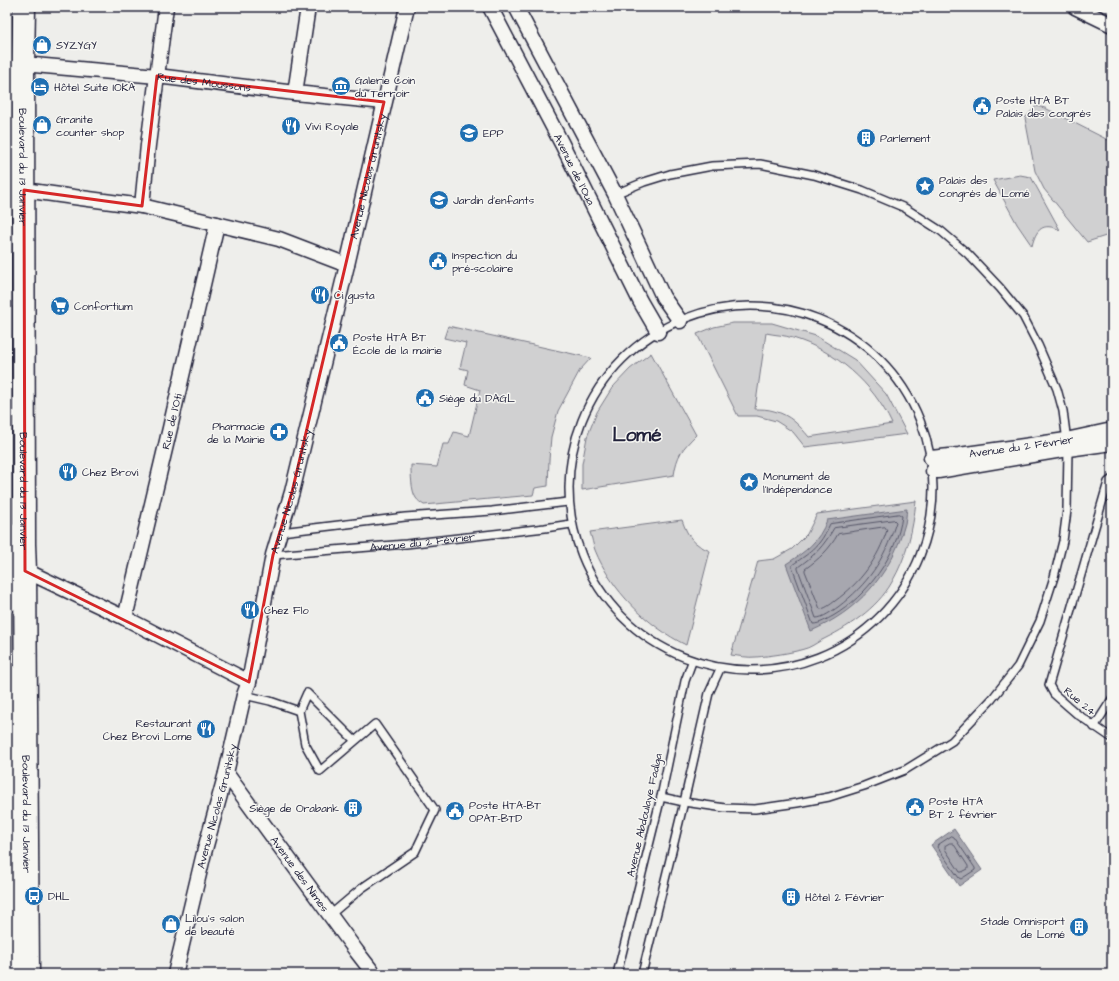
<svg xmlns="http://www.w3.org/2000/svg" width="1119" height="981" font-family="'Architects Daughter',sans-serif">
<rect width="100%" height="100%" fill="#eeeeeb"/>
<filter id="ink" filterUnits="userSpaceOnUse"><feTurbulence type="fractalNoise" baseFrequency=".025" numOctaves="2"/><feDisplacementMap in="SourceGraphic" scale="8" xChannelSelector="R" yChannelSelector="G"/><feConvolveMatrix kernelMatrix="1 2 1 2 8 2 1 2 1" color-interpolation-filters="sRGB"/></filter>
<g filter="url(#ink)">
<g fill="#d0d0d1" stroke="#797986" fill-rule="evenodd">
<polygon points="1036,106 1045,108 1112,142 1112,234 1087,242 1044,189 1035,171 1025,118"/>
<path d="M1020,175L1031,177L1060,230C1043,222 1036,229 1032,246L1017,224L993,180Z"/>
<path d="M733,323H772L816,336L855,360L886,394L907,434L805,447L793,432L776,421L757,416H738L697,334L714,327ZM766,333C775,335 784,335 793,338C836,351 873,383 892,424L809,437C799,425 790,415 774,411C768,409 761,409 755,409Z"/>
<path d="M448,326L591,358L580,370L558,411L551,437L549,460L548,486L535,488L533,495L424,505C421,503 418,501 416,498C411,491 411,473 411,465L437,467L443,444H449L454,432L469,436L480,390L465,385L468,370L460,368L466,343L444,338Z"/>
<path d="M651,353L696,435C682,449 677,455 674,475L582,490V464L587,437L597,412L612,388L630,369Z"/>
<path d="M916,501C913,530 907,556 892,582C877,609 847,628 820,641C815,644 809,648 804,649C791,653 770,656 756,657C748,658 739,656 731,655L758,561L774,559L792,549L807,534L817,514Z"/>
<path d="M682,520C688,537 693,544 710,551L686,645C647,626 611,590 595,550C593,545 592,538 590,532Z"/>
</g>
<g fill="#a7a7af" stroke="#727281">
<path d="M907,509C906,515 906,522 904,527C891,575 856,612 811,631L786,564C805,552 819,542 827,520Z"/>
<polygon points="954,829 982,870 959,886 931,845"/>
</g>
<g fill="none" stroke-linecap="round" stroke-linejoin="round">
<g stroke="#575769" stroke-width="1">
<path d="M899,514L902,516C897,556 867,596 833,616C827,619 820,624 813,624L792,567V565C802,558 812,552 819,543C824,537 827,530 830,524Z"/>
<path d="M894,520L896,522L895,525C884,560 868,584 838,607C832,611 823,618 816,618L798,569V567C816,554 823,547 834,528Z"/>
<path d="M885,527L887,530C878,559 860,583 835,601C831,604 825,609 820,609L805,571V569C820,558 829,550 838,534Z"/>
<polygon points="952,836 954,837 975,868 975,870 961,879 959,878 937,847 938,845"/>
<polygon points="950,843 953,843 968,866 968,869 962,872 960,872 945,849 945,846"/>
</g>
<defs>
<g id="lane">
<polyline points="615,194 644,182 670,174 712,166 760,164 814,175 862,190 905,208 941,231 968,254 1000,288 1023,316 1038,345 1057,389 1063,411 1068,449 1067,510 1063,541 1054,577 1040,621 1018,666 992,699 952,741 905,770 864,786 829,797 797,803 755,809 725,808 684,802 661,797"/>
<circle cx="751" cy="488" r="182"/>
<polyline points="1112,479 1108,482 1049,685 1054,694 1077,714 1112,738"/>
<polyline points="281,532 405,517 492,511 568,502"/>
<path id="s1" d="M273,555L406,544L545,528L571,524"/>
<polyline points="244,695 270,701 299,711"/>
<polyline points="1094,727 1112,699"/>
<polyline points="330,915 362,888 415,852 435,810 375,724 320,771 305,744 299,711 307,693 355,741"/>
<polyline points="617,974 661,797 685,681 692,662"/>
<polyline points="642,974 684,802 709,693 720,669"/>
</g>
<g id="street">
<path id="s2" d="M490,7L562,144L640,301L658,332"/>
<polyline points="516,7 615,194 663,297 680,321"/>
<polyline points="1075,7 1112,25"/>
<path id="s3" d="M23,64L157,76L295,93L384,102"/>
<polyline points="295,93 308,7"/>
<polyline points="24,190 81,198 142,206 279,239 347,265"/>
<polyline points="142,206 148,145 166,7"/>
<path id="s4" d="M931,458L959,455L1066,440L1112,430"/>
<polyline points="933,471 938,471 1068,449 1112,443"/>
<polyline points="20,568 125,618 249,682"/>
<path id="s5" d="M125,618L170,428L217,224"/>
<path id="s6" d="M226,773L357,952L374,974"/>
<path id="s7" d="M175,974L204,853L226,773L244,695L249,682L273,555L292,492L347,265L407,7"/>
</g>
<g id="highway">
<path id="s8" d="M24,7L23,64L24,544L25,571L28,974"/>
<polyline points="7,534 8,559 7,601"/>
<polyline points="7,675 8,974"/>
</g>
</defs>
<use href="#lane" stroke="#22223b" stroke-width="10"/>
<use href="#street" stroke="#22223b" stroke-width="17"/>
<use href="#highway" stroke="#22223b" stroke-width="25"/>
<use href="#lane" stroke="#f6f6f2" stroke-width="7"/>
<use href="#street" stroke="#f6f6f2" stroke-width="14"/>
<use href="#highway" stroke="#f6f6f2" stroke-width="22"/>
</g>
</g>
<path fill="none" stroke="#d62828" stroke-width="3" stroke-linejoin="round" d="M157,76L384,102L292,492L273,555L249,682L25,571L24,190L142,206Z"/>
<defs>
<symbol id="shop-disc" viewBox="-11 -11 22 22"><circle r="9.5" fill="#1f6fb2" stroke="#f6f6f2"/><path d="M-5-2.5h2.3a2.7 3.5 0 0 1 5.4 0H5L5.5 6h-11ZM-1.5-2.5h3a1.5 2.3 0 0 0-3 0Z" fill="#fff"/></symbol>
<symbol id="museum-disc" viewBox="-11 -11 22 22"><circle r="9.5" fill="#1f6fb2" stroke="#f6f6f2"/><path d="M0-6L6-3V-2H-6V-3ZM-5-1h2V3h-2ZM-1-1h2V3h-2ZM3-1h2V3H3ZM-6 4H6V6H-6Z" fill="#fff"/></symbol>
<symbol id="hotel-disc" viewBox="-11 -11 22 22"><circle r="9.5" fill="#1f6fb2" stroke="#f6f6f2"/><path d="M-6-4.5h1.5V1H6V5H4.5V3h-9V5H-6ZM-4 0a1.8 1.8 0 1 1 3.6 0ZM.5 0V-2.5h3Q6-2.5 6 0Z" fill="#fff"/></symbol>
<symbol id="civic-disc" viewBox="-11 -11 22 22"><circle r="9.5" fill="#1f6fb2" stroke="#f6f6f2"/><path d="M-.6-6.5H3V-4.5H.6V-3L4-1V1h2V6H-6V1h2V-1L-.6-3ZM-1.2 2.5V6h2.4V2.5Z" fill="#fff"/></symbol>
<symbol id="restaurant-disc" viewBox="-11 -11 22 22"><circle r="9.5" fill="#1f6fb2" stroke="#f6f6f2"/><path d="M-5-6h1v4h1v-4h1v4h1v-4h1v5L-1.5 .5V6h-2V.5L-5-1ZM5-6V6H3V1.5H1.5Q1.5-4 5-6Z" fill="#fff"/></symbol>
<symbol id="school-disc" viewBox="-11 -11 22 22"><circle r="9.5" fill="#1f6fb2" stroke="#f6f6f2"/><path d="M0-5L7-2L0 1L-7-2ZM-4 1L0 2.5L4 1V4Q0 6-4 4Z" fill="#fff"/></symbol>
<symbol id="building-disc" viewBox="-11 -11 22 22"><circle r="9.5" fill="#1f6fb2" stroke="#f6f6f2"/><path d="M-4-6H4V6H1V3H-1V6H-4ZM-2.5-4.3h1.7v1.8h-1.7ZM.8-4.3h1.7v1.8H.8ZM-2.5-1h1.7V.8h-1.7ZM.8-1h1.7V.8H.8Z" fill="#fff"/></symbol>
<symbol id="sight-disc" viewBox="-11 -11 22 22"><circle r="9.5" fill="#1f6fb2" stroke="#f6f6f2"/><path d="M0-6L1.8-2.2L6-1.7L2.9 1.2L3.7 5.4L0 3.3L-3.7 5.4L-2.9 1.2L-6-1.7L-1.8-2.2Z" fill="#fff"/></symbol>
<symbol id="supermarket-disc" viewBox="-11 -11 22 22"><circle r="9.5" fill="#1f6fb2" stroke="#f6f6f2"/><path d="M-6-5.5h2.5l.6 2H6L4.5 2H-2.5L-4.4-4H-6ZM-1.5 3.2a1.3 1.3 0 1 0 .1 0ZM3 3.2a1.3 1.3 0 1 0 .1 0Z" fill="#fff"/></symbol>
<symbol id="pharmacy-disc" viewBox="-11 -11 22 22"><circle r="9.5" fill="#1f6fb2" stroke="#f6f6f2"/><path d="M-2-6h4v4h4v4h-4v4h-4v-4h-4v-4h4Z" fill="#fff"/></symbol>
<symbol id="bus-disc" viewBox="-11 -11 22 22"><circle r="9.5" fill="#1f6fb2" stroke="#f6f6f2"/><path d="M-5-6H5V4H4V6H2V4H-2V6H-4V4H-5ZM-3.5-4V0h7V-4ZM-3.5 1.2v1.5H-2V1.2ZM2 1.2v1.5H3.5V1.2Z" fill="#fff"/></symbol>
</defs>
<g fill-rule="evenodd">
<use href="#shop-disc" x="31" y="34" width="22" height="22"/>
<use href="#museum-disc" x="330" y="75" width="22" height="22"/>
<use href="#hotel-disc" x="29" y="76" width="22" height="22"/>
<use href="#civic-disc" x="971" y="95" width="22" height="22"/>
<use href="#shop-disc" x="31" y="114" width="22" height="22"/>
<use href="#restaurant-disc" x="280" y="115" width="22" height="22"/>
<use href="#school-disc" x="458" y="122" width="22" height="22"/>
<use href="#building-disc" x="855" y="127" width="22" height="22"/>
<use href="#sight-disc" x="914" y="175" width="22" height="22"/>
<use href="#school-disc" x="428" y="189" width="22" height="22"/>
<use href="#civic-disc" x="427" y="250" width="22" height="22"/>
<use href="#restaurant-disc" x="309" y="284" width="22" height="22"/>
<use href="#supermarket-disc" x="49" y="295" width="22" height="22"/>
<use href="#civic-disc" x="328" y="332" width="22" height="22"/>
<use href="#civic-disc" x="414" y="387" width="22" height="22"/>
<use href="#pharmacy-disc" x="268" y="421" width="22" height="22"/>
<use href="#restaurant-disc" x="57" y="461" width="22" height="22"/>
<use href="#sight-disc" x="738" y="471" width="22" height="22"/>
<use href="#restaurant-disc" x="239" y="599" width="22" height="22"/>
<use href="#restaurant-disc" x="195" y="718" width="22" height="22"/>
<use href="#civic-disc" x="904" y="796" width="22" height="22"/>
<use href="#building-disc" x="342" y="797" width="22" height="22"/>
<use href="#civic-disc" x="444" y="800" width="22" height="22"/>
<use href="#bus-disc" x="23" y="885" width="22" height="22"/>
<use href="#building-disc" x="780" y="886" width="22" height="22"/>
<use href="#shop-disc" x="160" y="913" width="22" height="22"/>
<use href="#building-disc" x="1068" y="916" width="22" height="22"/>
</g>
<g text-anchor="middle" stroke-width="3" stroke-linejoin="round" paint-order="stroke">
<g font-size="11" fill="#22223b" stroke="#f6f6f2" text-anchor="start">
<text x="56" y="49">SYZYGY</text>
<text x="355" y="84">Galerie Coin<tspan x="355" dy="13">du Terroir</tspan></text>
<text x="54" y="91">Hôtel Suite IOKA</text>
<text x="996" y="104">Poste HTA BT<tspan x="996" dy="13">Palais des congrès</tspan></text>
<text x="56" y="123">Granite<tspan x="56" dy="13">counter shop</tspan></text>
<text x="305" y="130">Vivi Royale</text>
<text x="483" y="137">EPP</text>
<text x="880" y="142">Parlement</text>
<text x="939" y="184">Palais des<tspan x="939" dy="13">congrès de Lomé</tspan></text>
<text x="453" y="204">Jardin d'enfants</text>
<text x="452" y="259">Inspection du<tspan x="452" dy="13">pré-scolaire</tspan></text>
<text x="334" y="299">Ci gusta</text>
<text x="74" y="310">Confortium</text>
<text x="353" y="341">Poste HTA BT<tspan x="353" dy="13">École de la mairie</tspan></text>
<text x="439" y="402">Siège du DAGL</text>
<text x="265" y="430" text-anchor="end">Pharmacie<tspan x="265" dy="13">de la Mairie</tspan></text>
<text x="82" y="476">Chez Brovi</text>
<text x="763" y="480">Monument de<tspan x="763" dy="13">l'Indépendance</tspan></text>
<text x="264" y="614">Chez Flo</text>
<text x="192" y="727" text-anchor="end">Restaurant<tspan x="192" dy="13">Chez Brovi Lome</tspan></text>
<text x="929" y="805">Poste HTA<tspan x="929" dy="13">BT 2 février</tspan></text>
<text x="469" y="809">Poste HTA-BT<tspan x="469" dy="13">OPAT-BTD</tspan></text>
<text x="339" y="812" text-anchor="end">Siège de Orabank</text>
<text x="48" y="900">DHL</text>
<text x="805" y="901">Hôtel 2 Février</text>
<text x="185" y="922">Lilou's salon<tspan x="185" dy="13">de beauté</tspan></text>
<text x="1065" y="925" text-anchor="end">Stade Omnisport<tspan x="1065" dy="13">de Lomé</tspan></text>
</g>
<g font-size="11" fill="#22223b" stroke="#f6f6f2">
<text dy="4" stroke="none"><textPath href="#s3" startOffset="182">Rue des Moussons</textPath></text>
<text dy="4" stroke="none"><textPath href="#s8" startOffset="160">Boulevard du 13 Janvier</textPath></text>
<text dy="4" stroke="none"><textPath href="#s2" startOffset="183">Avenue de l'Oua</textPath></text>
<text dy="4" stroke="none"><textPath href="#s7" startOffset="821">Avenue Nicolas Grunitsky</textPath></text>
<text dy="4" stroke="none"><textPath href="#s5" startOffset="202">Rue de l'Oti</textPath></text>
<text dy="4" stroke="none"><textPath href="#s4" startOffset="91">Avenue du 2 Février</textPath></text>
<text dy="4" stroke="none"><textPath href="#s8" startOffset="484">Boulevard du 13 Janvier</textPath></text>
<text dy="4" stroke="none"><textPath href="#s7" startOffset="497">Avenue Nicolas Grunitsky</textPath></text>
<text dy="4" stroke="none"><textPath href="#s1" startOffset="150">Avenue du 2 Février</textPath></text>
<text transform="translate(1080 701) rotate(40)" y="4">Rue 24</text>
<text dy="4" stroke="none"><textPath href="#s7" startOffset="173">Avenue Nicolas Grunitsky</textPath></text>
<text dy="4" stroke="none"><textPath href="#s8" startOffset="807">Boulevard du 13 Janvier</textPath></text>
<text transform="translate(644 815) rotate(-77)" y="4">Avenue Abdoulaye Fadiga</text>
<text dy="4" stroke="none"><textPath href="#s6" startOffset="125">Avenue des Nimes</textPath></text>
</g>
<g font-size="19" font-weight="bold" fill="#22223b" stroke="#f6f6f2">
<text x="637" y="441">Lomé</text>
</g>
</g>
<rect width="1119" height="981" fill="none" stroke="#f6f6f2" stroke-width="24"/>
<rect x="12" y="12" width="1095" height="957" fill="none" stroke="#22223b" stroke-width="1.5" filter="url(#ink)"/>
</svg>
